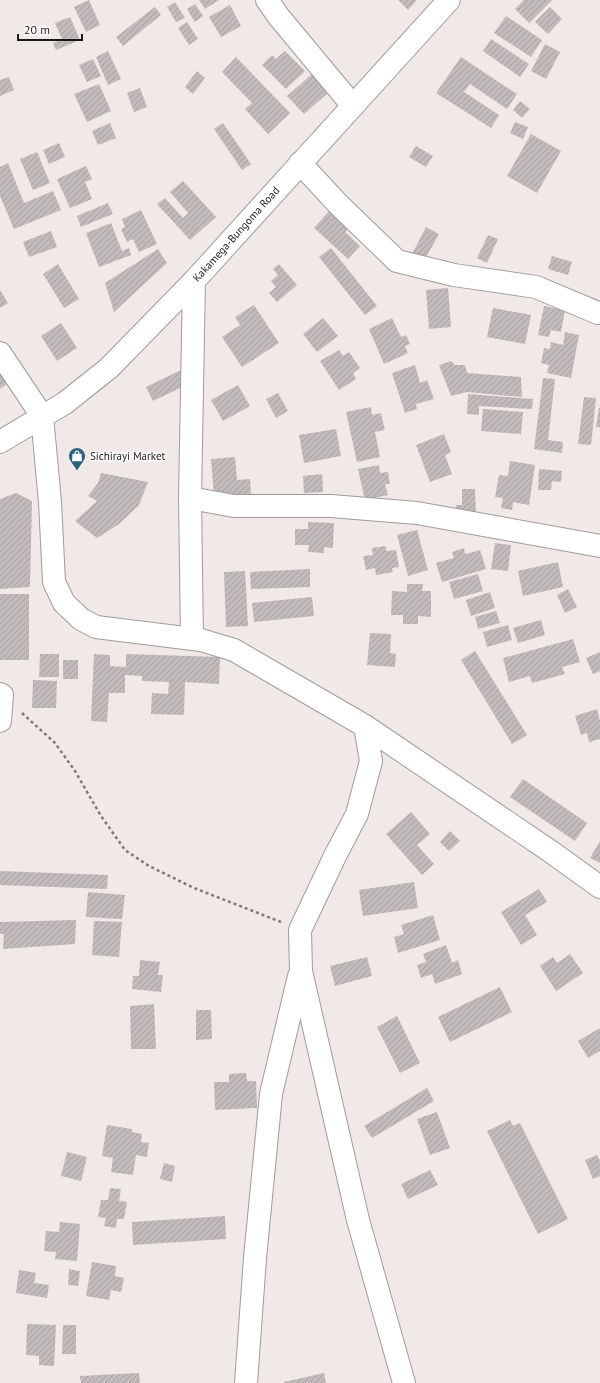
<svg xmlns="http://www.w3.org/2000/svg" width="600" height="1383" font-family="'PT Sans',sans-serif">
<defs>
<pattern id="building-hatch" width="6" height="6" patternUnits="userSpaceOnUse"><rect width="6" height="6" fill="#c2bbbb"/><path d="M-1 1l2-2M0 6l6-6M5 7l2-2" fill="none" stroke="#a6a0a0"/></pattern>
</defs>
<rect width="100%" height="100%" fill="#f0e9e8"/>
<g fill="url(#building-hatch)">
<polygon points="89,0 100,25 86,32 74,7"/>
<polygon points="199,0 219,0 205,9"/>
<polygon points="398,0 417,0 408,10"/>
<polygon points="524,0 552,0 529,23 515,9"/>
<polygon points="175,2 185,18 176,22 167,7"/>
<polygon points="195,4 203,16 195,22 187,9"/>
<polygon points="230,5 241,26 221,37 209,17"/>
<polygon points="155,7 161,15 123,46 116,37"/>
<polygon points="550,7 562,19 548,34 535,22"/>
<polygon points="506,16 542,40 531,57 494,33"/>
<polygon points="70,17 80,40 56,50 53,43 62,39 55,23"/>
<polygon points="187,22 198,39 189,45 178,28"/>
<polygon points="491,39 529,64 520,77 483,51"/>
<polygon points="545,44 560,52 546,79 531,71"/>
<polygon points="108,51 121,79 108,85 96,57"/>
<polygon points="285,51 305,71 286,89 262,65 272,55 276,59"/>
<polygon points="236,57 290,113 268,134 245,109 252,103 222,72"/>
<polygon points="461,57 517,94 507,109 470,84 464,92 499,115 491,128 436,93"/>
<polygon points="93,59 101,76 87,82 79,65"/>
<polygon points="197,71 205,78 193,94 185,87"/>
<polygon points="312,74 329,92 304,114 287,96"/>
<polygon points="9,77 14,90 0,96 0,80"/>
<polygon points="99,84 111,111 87,122 74,94"/>
<polygon points="140,88 147,107 134,112 127,93"/>
<polygon points="520,101 530,109 522,118 513,110"/>
<polygon points="515,122 528,127 523,139 510,133"/>
<polygon points="110,123 116,138 98,145 92,131"/>
<polygon points="223,123 251,164 242,170 214,129"/>
<polygon points="531,134 561,151 537,193 507,176"/>
<polygon points="59,143 65,157 49,164 43,150"/>
<polygon points="416,146 433,156 426,167 409,157"/>
<polygon points="37,152 50,183 33,190 20,159"/>
<polygon points="8,163 24,203 53,191 61,210 14,229 0,196 0,167"/>
<polygon points="86,166 92,179 85,182 92,199 70,208 57,179"/>
<polygon points="183,181 216,217 190,240 157,204 165,198 183,218 188,213 170,192"/>
<polygon points="108,203 113,214 81,227 77,216"/>
<polygon points="141,210 157,244 139,252 133,239 127,242 121,229 125,227 122,219"/>
<polygon points="330,210 349,227 345,232 360,246 348,259 314,228"/>
<polygon points="111,223 122,251 129,248 131,255 99,267 86,233"/>
<polygon points="426,227 439,234 424,261 412,254"/>
<polygon points="51,231 57,247 29,257 23,242"/>
<polygon points="488,235 498,239 487,263 477,258"/>
<polygon points="331,248 377,306 365,315 319,257"/>
<polygon points="158,249 167,263 114,312 105,283"/>
<polygon points="552,256 572,262 568,275 548,269"/>
<polygon points="58,264 79,299 64,308 43,274"/>
<polygon points="279,264 297,285 277,302 269,293 276,287 271,281 278,275 273,269"/>
<polygon points="448,288 451,327 429,329 426,290"/>
<polygon points="0,290 8,303 0,308"/>
<polygon points="254,305 279,343 242,367 222,337 240,325 235,317"/>
<polygon points="544,306 565,310 561,332 551,330 549,337 538,335"/>
<polygon points="493,308 531,315 525,344 487,337"/>
<polygon points="323,318 338,336 317,352 303,334"/>
<polygon points="392,318 401,337 406,335 410,344 405,346 408,353 384,364 369,329"/>
<polygon points="61,323 77,348 57,361 41,336"/>
<polygon points="565,332 579,335 571,378 547,373 549,365 541,363 544,348 550,349 551,342 563,345"/>
<polygon points="339,350 343,356 349,352 360,368 353,373 356,379 339,390 320,361"/>
<polygon points="451,361 455,365 465,365 467,373 521,377 522,397 467,392 451,396 439,365"/>
<polygon points="415,365 420,383 427,380 434,399 416,404 417,409 405,413 392,373"/>
<polygon points="183,369 186,385 153,401 146,387"/>
<polygon points="0,373 8,383 0,389"/>
<polygon points="543,378 555,379 548,440 563,442 562,453 534,449"/>
<polygon points="238,385 250,406 223,421 211,400"/>
<polygon points="278,393 288,411 276,418 266,399"/>
<polygon points="468,394 533,399 532,409 479,406 479,415 467,414"/>
<polygon points="584,397 596,398 591,445 578,444"/>
<polygon points="371,407 372,415 381,413 385,430 375,432 380,457 357,462 346,412"/>
<polygon points="599,408 600,408 600,427 596,427"/>
<polygon points="483,409 523,412 521,434 481,431"/>
<polygon points="336,429 341,456 304,463 299,435"/>
<polygon points="444,434 451,452 445,455 452,474 430,482 416,445"/>
<polygon points="235,457 237,480 250,479 251,494 214,497 211,459"/>
<polygon points="510,461 535,465 529,505 513,502 512,510 501,508 503,498 495,497 499,475 508,476"/>
<polygon points="379,465 380,473 388,472 390,484 385,484 388,495 365,500 358,469"/>
<polygon points="539,469 562,471 561,482 552,481 551,490 538,490"/>
<polygon points="101,473 148,482 139,505 119,524 97,538 75,521 97,501 88,496 98,483"/>
<polygon points="322,474 323,492 304,493 303,476"/>
<polygon points="462,489 475,489 476,513 456,514 456,505 462,505"/>
<polygon points="16,493 32,501 30,587 0,589 0,499"/>
<polygon points="308,522 334,523 333,548 324,547 324,553 308,552 309,545 295,545 295,529 308,529"/>
<polygon points="417,530 428,570 408,576 397,535"/>
<polygon points="495,543 511,545 508,571 491,569"/>
<polygon points="386,546 386,551 396,550 399,567 392,568 393,572 376,575 375,568 366,570 363,556 373,555 372,548"/>
<polygon points="464,548 465,554 480,550 486,569 442,582 436,563 454,558 452,552"/>
<polygon points="558,562 563,587 523,596 518,571"/>
<polygon points="310,569 310,587 251,589 250,572"/>
<polygon points="245,571 248,626 226,627 224,572"/>
<polygon points="478,574 483,591 454,599 449,582"/>
<polygon points="407,584 423,584 422,591 431,591 431,617 418,616 418,624 403,624 403,615 391,615 392,591 407,592"/>
<polygon points="568,589 577,607 565,613 557,595"/>
<polygon points="490,592 495,608 471,616 466,600"/>
<rect x="0" y="594" width="29" height="66"/>
<polygon points="312,597 314,616 254,622 252,603"/>
<polygon points="496,611 500,623 478,629 475,617"/>
<polygon points="541,620 545,635 518,643 513,628"/>
<polygon points="508,625 512,640 487,647 483,632"/>
<polygon points="370,633 391,634 390,653 396,654 395,667 367,665"/>
<polygon points="573,639 580,662 562,667 565,674 532,683 530,676 509,682 503,658"/>
<polygon points="475,651 527,735 512,744 461,660"/>
<polygon points="600,652 600,671 593,674 586,658"/>
<polygon points="40,654 59,654 59,677 39,677"/>
<polygon points="94,654 110,655 110,666 126,667 126,654 220,657 219,684 185,682 184,715 151,714 152,693 168,694 169,682 142,681 142,676 125,675 125,693 109,693 107,722 91,721"/>
<rect x="63" y="660" width="15" height="19"/>
<polygon points="33,680 57,681 56,708 32,708"/>
<polygon points="597,709 600,721 600,739 589,742 587,733 581,735 575,716"/>
<polygon points="523,779 587,823 575,841 510,797"/>
<polygon points="411,812 430,834 417,845 434,864 422,875 386,834"/>
<polygon points="450,831 460,841 449,851 440,842"/>
<polygon points="600,841 600,863 590,858"/>
<polygon points="0,871 108,875 107,889 0,885"/>
<polygon points="414,882 418,908 363,916 359,890"/>
<polygon points="539,889 547,902 525,915 537,935 521,945 501,912"/>
<polygon points="88,892 125,895 122,919 86,917"/>
<polygon points="433,915 440,940 398,953 394,937 404,934 401,925"/>
<polygon points="76,920 75,944 3,949 4,934 0,934 0,922"/>
<polygon points="94,921 122,922 119,957 92,955"/>
<polygon points="446,945 452,963 458,960 462,974 435,984 432,974 421,978 417,965 426,962 423,954"/>
<polygon points="570,954 583,973 556,991 540,966 553,957 557,963"/>
<polygon points="367,957 372,976 335,986 330,966"/>
<polygon points="140,960 160,962 158,975 163,975 161,992 132,989 133,976 139,976"/>
<polygon points="500,987 512,1012 450,1042 438,1017"/>
<polygon points="154,1004 156,1049 131,1049 130,1006"/>
<polygon points="196,1010 211,1010 212,1039 196,1040"/>
<polygon points="397,1016 420,1063 400,1073 377,1027"/>
<polygon points="600,1028 600,1051 588,1058 578,1041"/>
<polygon points="246,1073 247,1081 256,1081 257,1108 215,1110 214,1082 229,1082 229,1074"/>
<polygon points="427,1088 434,1101 372,1138 364,1126"/>
<polygon points="437,1112 450,1148 430,1155 417,1119"/>
<polygon points="510,1120 513,1126 520,1123 568,1219 538,1234 487,1131"/>
<polygon points="107,1125 132,1129 132,1132 142,1134 141,1142 149,1143 147,1157 136,1155 133,1175 111,1172 113,1158 102,1156"/>
<polygon points="67,1152 87,1157 81,1181 61,1176"/>
<polygon points="597,1155 600,1161 600,1176 593,1179 585,1160"/>
<polygon points="164,1163 175,1166 172,1182 160,1179"/>
<polygon points="430,1170 438,1185 408,1199 401,1184"/>
<polygon points="110,1188 121,1189 119,1201 127,1202 124,1219 117,1219 116,1228 104,1226 106,1218 98,1217 101,1200 108,1200"/>
<polygon points="225,1216 226,1239 133,1245 132,1222"/>
<polygon points="60,1222 80,1224 77,1261 55,1259 56,1252 44,1251 46,1231 59,1232"/>
<polygon points="92,1262 116,1266 115,1276 124,1278 121,1292 111,1290 109,1300 86,1296"/>
<polygon points="69,1269 80,1271 78,1286 68,1285"/>
<polygon points="19,1270 36,1273 34,1283 49,1285 47,1298 16,1293"/>
<polygon points="27,1324 56,1325 54,1366 39,1365 39,1356 26,1355"/>
<polygon points="63,1325 76,1325 76,1354 62,1354"/>
<polygon points="139,1373 140,1383 81,1383 80,1376"/>
<polygon points="324,1373 326,1383 284,1383 284,1382"/>
</g>
<g fill="none" stroke-linecap="round" stroke-linejoin="round">
<defs>
<g id="minor">
<polyline points="267,0 279,17 353,106"/>
<polyline points="300,163 338,204 397,261 454,275 536,287 598,313 600,313"/>
<polyline points="0,353 42,416 50,502 54,582 64,603 81,619 96,627 201,640 234,650 365,726 371,761 357,814 335,856 300,930 301,971 358,1220 404,1383"/>
<polyline points="190,498 234,506 331,506 417,513 600,546"/>
<polyline points="192,639 190,498 194,281"/>
<polyline points="0,694 2,695 0,721"/>
<polyline points="365,726 550,851 600,887"/>
<polyline points="246,1383 255,1258 271,1094 299,976"/>
</g>
<polyline id="major" points="0,442 65,403 109,368 194,281 449,0"/>
</defs>
<use href="#minor" stroke="#a19b9a" stroke-width="24"/>
<use href="#major" stroke="#a19b9a" stroke-width="24"/>
<polyline stroke="#7f7a79" stroke-width="2.5" stroke-dasharray="3 3" stroke-linecap="butt" points="22,713 55,743 75,771 101,816 125,850 149,866 194,888 281,922"/>
<use href="#minor" stroke="#fff" stroke-width="22"/>
<use href="#major" stroke="#fff" stroke-width="22"/>
</g>
<defs>
<symbol id="shop-pin" viewBox="-11 -11 22 30"><path d="M0 17L-7.5 6A9.5 9.5 0 1 1 7.5 6Z" fill="#2d617e" stroke="#fff"/><path d="M-5-2.5h2.3a2.7 3.5 0 0 1 5.4 0H5L5.5 6h-11ZM-1.5-2.5h3a1.5 2.3 0 0 0-3 0Z" fill="#fff"/></symbol>
</defs>
<g fill-rule="evenodd">
<use href="#shop-pin" x="67" y="446" width="20" height="27"/>
</g>
<g text-anchor="middle" stroke-width="3" stroke-linejoin="round" paint-order="stroke">
<g font-size="11" fill="#1b1818" stroke="#fff">
<text transform="translate(236 234) rotate(-48)" y="4">Kakamega-Bungoma Road</text>
</g>
<g font-size="11" fill="#1b1818" stroke="#fff" text-anchor="start">
<text x="90" y="460">Sichirayi Market</text>
</g>
</g>
<path d="M18 34v6h64v-6" fill="none" stroke="#1b1818" stroke-width="2"/>
<text x="24" y="34" font-size="12" fill="#1b1818" stroke="#ffffff" stroke-width="3" paint-order="stroke">20 m</text>
</svg>
